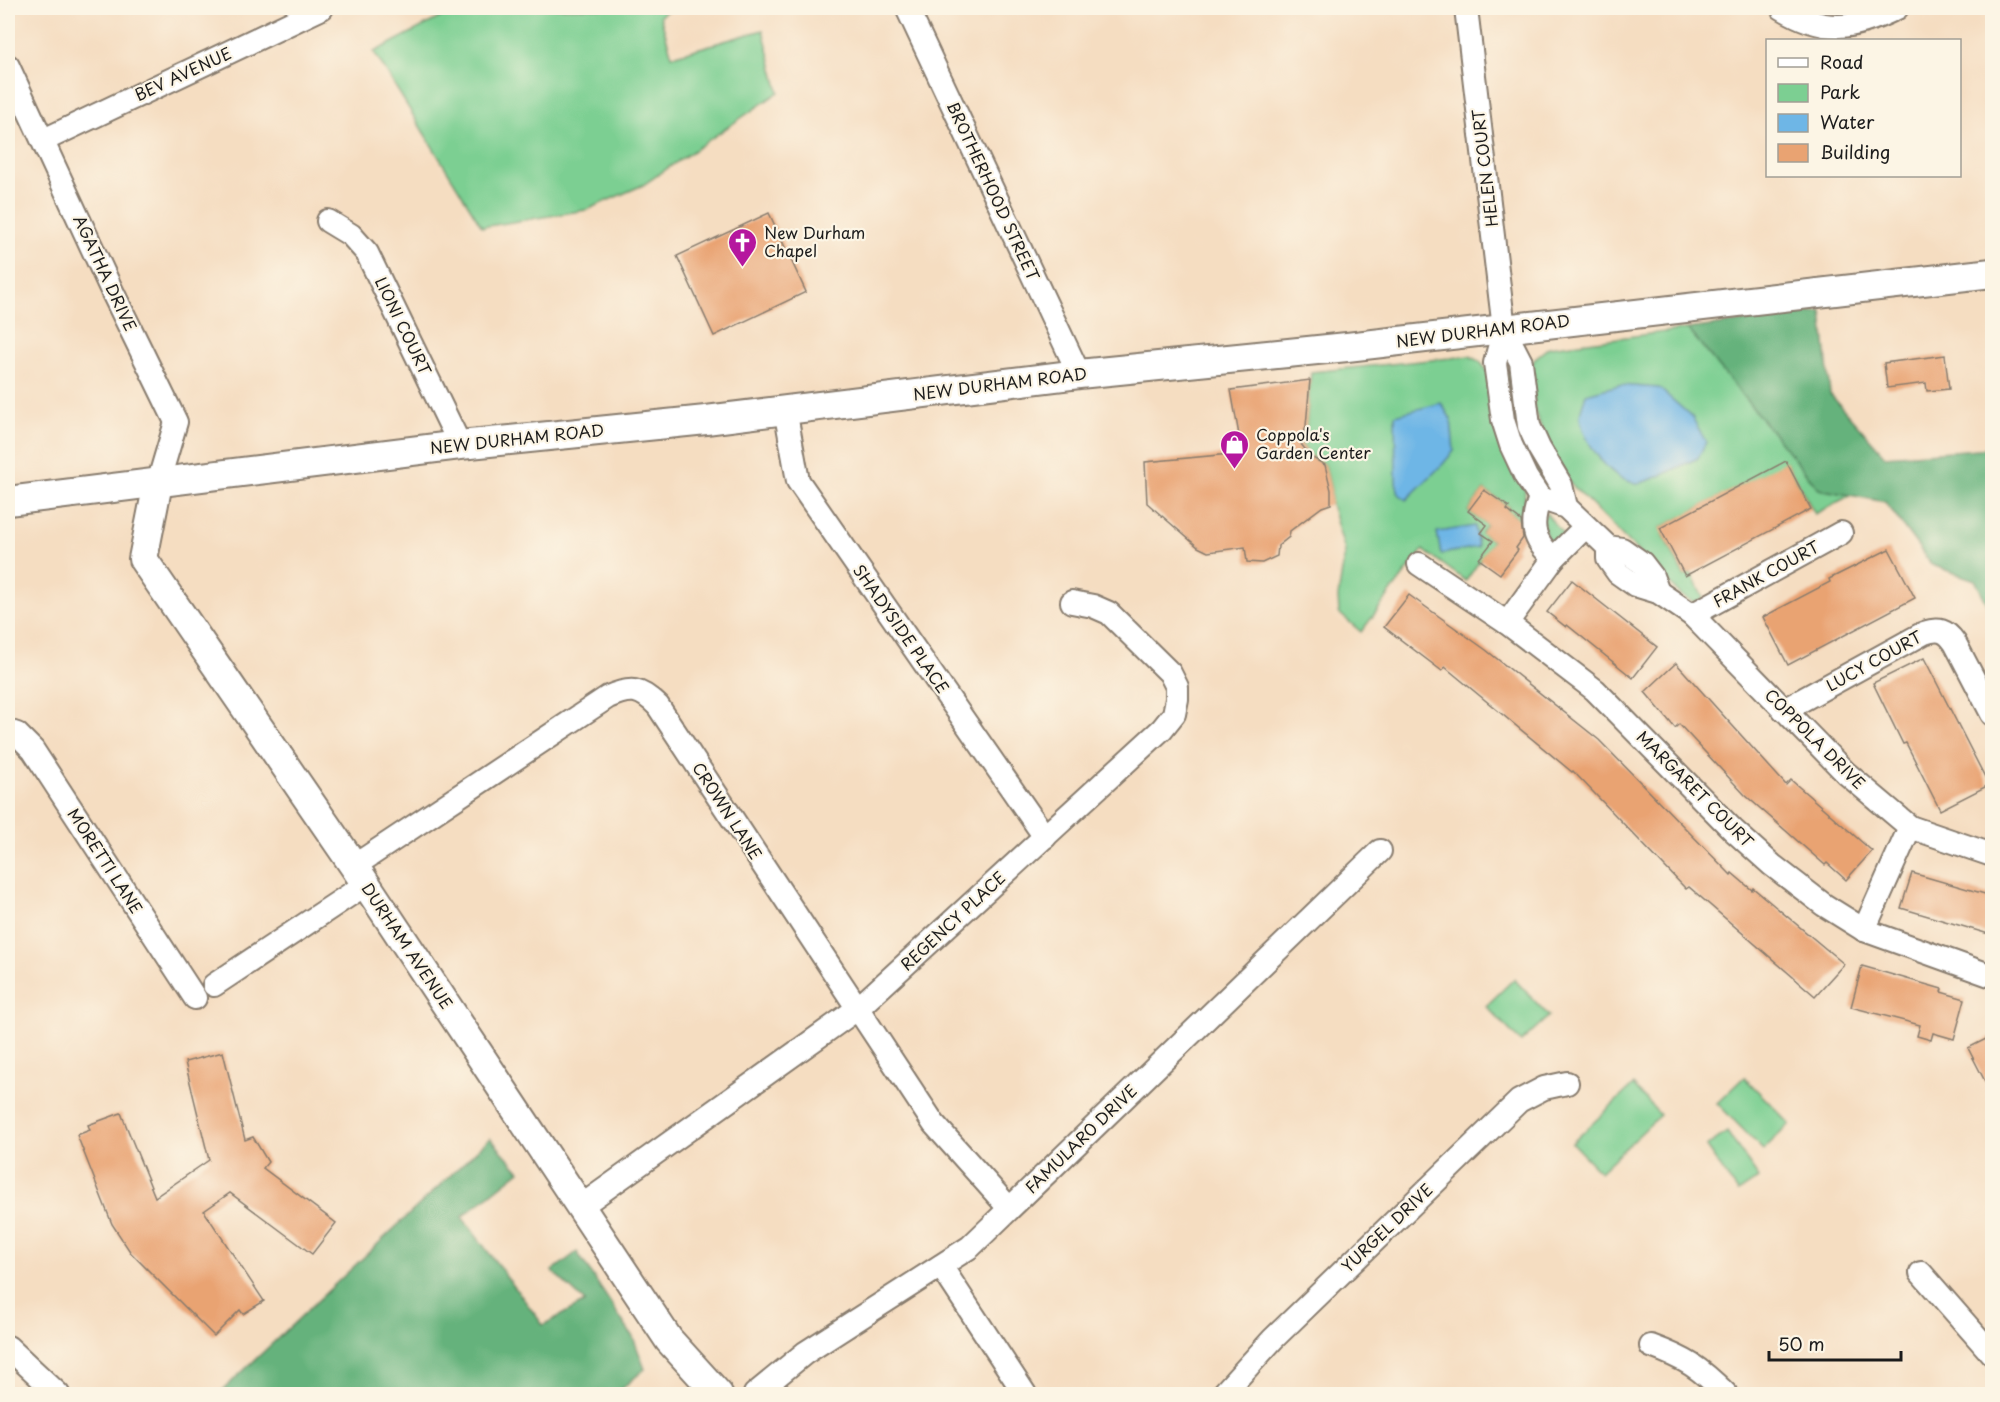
<svg xmlns="http://www.w3.org/2000/svg" width="2000" height="1402" font-family="'Playpen Sans',sans-serif">
<rect width="100%" height="100%" fill="#fcf5e5"/>
<filter id="ink" filterUnits="userSpaceOnUse"><feTurbulence type="fractalNoise" baseFrequency=".0167" numOctaves="2"/><feDisplacementMap in="SourceGraphic" scale="12" xChannelSelector="R" yChannelSelector="G"/><feConvolveMatrix kernelMatrix="1 2 1 2 8 2 1 2 1" color-interpolation-filters="sRGB"/></filter>
<filter id="wash" filterUnits="userSpaceOnUse"><feTurbulence type="fractalNoise" baseFrequency=".008" numOctaves="4" result="noise"/><feDisplacementMap in="SourceGraphic" scale="24" xChannelSelector="R" yChannelSelector="G"/><feGaussianBlur stdDeviation="1.35" result="paint"/><feColorMatrix in="noise" values="0 0 0 0 0 0 0 0 0 0 0 0 0 0 0 0 0 1.4 0 .05"/><feComposite in="paint" operator="in"/></filter>
<g filter="url(#wash)">
<rect width="100%" height="100%" fill="#f5ddc1"/>
<g fill="#7ccf92" stroke="#4c7657" stroke-width="1.5">
<polygon points="458,8 671,8 660,16 672,56 763,30 779,92 643,185 586,210 482,227 374,52"/>
<path d="M1688,329L1819,489L1851,495L1815,514L1786,462L1660,528L1684,576L1691,573L1703,598C1696,605 1688,600 1681,595L1570,483L1558,466L1535,413L1532,367L1534,359L1549,347Z"/>
<polygon points="1470,356 1480,362 1486,369 1525,487 1524,523 1507,510 1509,507 1484,490 1468,511 1487,525 1481,533 1493,541 1466,581 1423,550 1361,632 1339,613 1338,597 1345,551 1331,504 1331,490 1325,465 1311,457 1301,444 1306,426 1311,372"/>
<polygon points="1508,368 1511,369 1547,481 1547,485 1543,487 1517,443 1505,370"/>
<polygon points="1546,513 1562,533 1563,537 1557,543 1547,539 1542,520"/>
<polygon points="1514,979 1549,1016 1521,1042 1486,1006"/>
<polygon points="1744,1077 1790,1124 1763,1150 1717,1103"/>
<polygon points="1633,1085 1660,1115 1600,1172 1572,1143"/>
<polygon points="1727,1132 1759,1178 1738,1192 1706,1147"/>
</g>
<g fill="#65b27c" stroke="#40674c" stroke-width="1.5">
<polygon points="1822,311 1830,394 1885,456 1992,448 1992,613 1975,580 1932,565 1885,502 1819,489 1688,329"/>
<polygon points="490,1138 520,1171 462,1217 543,1325 585,1302 552,1271 577,1252 633,1337 645,1369 615,1394 227,1394 223,1390"/>
</g>
<g fill="#6eb6e6" stroke="#456981" stroke-width="1.5">
<path d="M1619,385L1659,388L1692,417L1706,442L1698,458C1687,463 1648,483 1638,483C1611,482 1583,442 1580,417C1580,410 1584,401 1586,394Z"/>
<polygon points="1441,403 1451,419 1454,451 1442,465 1406,500 1399,494 1396,482 1395,415"/>
<polygon points="1475,526 1478,547 1441,554 1437,532"/>
</g>
<g id="blocks">
<g fill="#e9a372">
<polygon points="769,213 806,292 714,336 677,256"/>
<polygon points="1945,355 1949,389 1927,391 1926,383 1887,388 1884,363"/>
<polygon points="1310,380 1306,426 1301,444 1311,457 1325,465 1331,490 1331,504 1322,507 1290,531 1289,537 1278,546 1277,556 1262,563 1247,562 1245,547 1208,552 1198,547 1147,503 1145,462 1230,454 1229,436 1239,435 1231,390"/>
<polygon points="1786,461 1811,509 1685,576 1660,528"/>
<polygon points="1484,490 1509,507 1507,510 1521,521 1523,538 1516,548 1518,550 1500,574 1479,559 1493,541 1481,533 1487,525 1468,511"/>
<polygon points="1889,549 1915,598 1788,665 1763,617 1830,582 1829,579"/>
<polygon points="1572,580 1657,647 1633,678 1567,625 1566,627 1547,612"/>
<polygon points="1409,595 1486,650 1599,740 1731,875 1732,873 1752,890 1753,888 1844,964 1815,996 1689,887 1686,889 1573,771 1572,772 1445,667 1442,671 1384,627"/>
<polygon points="1924,658 1989,785 1940,810 1906,743 1903,744 1873,683"/>
<polygon points="1676,663 1786,785 1791,780 1872,851 1846,880 1827,863 1825,865 1745,795 1679,724 1675,728 1645,692"/>
<polygon points="1912,873 1992,896 1992,935 1901,908"/>
<polygon points="1862,966 1942,989 1941,992 1965,999 1954,1039 1933,1033 1931,1040 1917,1036 1920,1025 1851,1007"/>
<polygon points="1992,1036 1992,1095 1968,1048"/>
<polygon points="223,1052 245,1140 253,1137 268,1162 263,1168 336,1223 312,1254 230,1193 204,1211 264,1301 243,1314 240,1310 214,1336 131,1253 112,1224 77,1135 90,1130 88,1125 121,1113 155,1197 209,1160 185,1062"/>
</g>
</g>
</g>
<g filter="url(#ink)">
<use href="#blocks" fill-opacity="0" stroke="#887c6e" stroke-width="1.5"/>
<g fill="none" stroke-linecap="round" stroke-linejoin="round">
<defs>
<g id="minor">
<polyline points="907,8 1079,374"/>
<polyline points="1466,8 1504,329 1521,362 1529,426 1539,448 1561,485 1566,507"/>
<path d="M1782,8C1825,34 1853,30 1897,8"/>
<polyline points="8,66 112,291 176,422 158,483"/>
<polyline points="44,140 322,8"/>
<polyline points="328,221 351,235 367,253 460,445"/>
<polyline points="1504,329 1495,363 1503,420 1511,445 1526,477 1540,498 1566,507 1608,547 1622,549 1642,563 1652,576 1658,592"/>
<polyline points="785,409 798,481 1045,837"/>
<path d="M1540,498C1530,524 1532,541 1554,558"/>
<polyline points="1608,547 1608,559 1618,573 1635,585 1658,592 1692,615 1846,773 1910,827 1992,855"/>
<polyline points="1419,564 1507,623 1595,690 1733,830 1772,865 1824,905 1864,930 1992,976"/>
<polyline points="1692,615 1841,533"/>
<polyline points="1507,623 1554,558 1585,527"/>
<path d="M1784,710L1924,633C1939,628 1946,630 1955,643L1992,714"/>
<polyline points="8,731 17,734 33,750 195,998"/>
<path d="M354,866L608,697C631,687 640,688 658,706L934,1124L1009,1208"/>
<polyline points="1864,930 1910,827"/>
<polyline points="214,985 366,884"/>
<polyline points="580,1207 857,1009 1162,729 1174,714 1177,699 1177,687 1170,673 1109,613 1093,606 1072,602"/>
<polyline points="941,1266 1025,1394"/>
<polyline points="1921,1273 1992,1354"/>
<path d="M1651,1346C1686,1359 1699,1367 1726,1394"/>
<polyline points="8,1347 58,1394"/>
<polyline points="755,1394 805,1353 970,1247 1380,851"/>
<polyline points="1223,1394 1273,1339 1519,1101 1544,1088 1567,1083"/>
</g>
<g id="major">
<polyline points="158,483 143,559 354,866 669,1340 718,1394"/>
<polyline points="8,501 460,445 706,420 1079,374 1347,347 1992,273"/>
</g>
</defs>
<use href="#minor" stroke="#887c6e" stroke-width="26"/>
<use href="#major" stroke="#887c6e" stroke-width="32"/>
<use href="#minor" stroke="#fff" stroke-width="22"/>
<use href="#major" stroke="#fff" stroke-width="28"/>
</g>
</g>
<defs>
<symbol id="church-pin" viewBox="-11 -11 22 30"><path d="M0 17L-7.5 6A9.5 9.5 0 1 1 7.5 6Z" fill="#b5179e" stroke="#fcf5e5"/><path d="M-1.2-6h2.4v3.5h3.3v2.4h-3.3V6h-2.4V-.1h-3.3v-2.4h3.3Z" fill="#fff"/></symbol>
<symbol id="shop-pin" viewBox="-11 -11 22 30"><path d="M0 17L-7.5 6A9.5 9.5 0 1 1 7.5 6Z" fill="#b5179e" stroke="#fcf5e5"/><path d="M-5-2.5h2.3a2.7 3.5 0 0 1 5.4 0H5L5.5 6h-11ZM-1.5-2.5h3a1.5 2.3 0 0 0-3 0Z" fill="#fff"/></symbol>
</defs>
<g fill-rule="evenodd">
<use href="#church-pin" x="726" y="226" width="33" height="45"/>
<use href="#shop-pin" x="1218" y="428" width="33" height="45"/>
</g>
<g text-anchor="middle" stroke-width="4.5" stroke-linejoin="round" paint-order="stroke">
<g font-size="16" fill="#1c1c1c" stroke="#fcf5e5">
<text transform="translate(183 74) rotate(-25)" y="6">BEV AVENUE</text>
<text transform="translate(1485 168) rotate(-97)" y="6">HELEN COURT</text>
<text transform="translate(993 191) rotate(65)" y="6">BROTHERHOOD STREET</text>
<text transform="translate(105 273) rotate(65)" y="6">AGATHA DRIVE</text>
<text transform="translate(403 326) rotate(64)" y="6">LIONI COURT</text>
<text transform="translate(1483 331) rotate(-7)" y="6">NEW DURHAM ROAD</text>
<text transform="translate(1000 384) rotate(-7)" y="6">NEW DURHAM ROAD</text>
<text transform="translate(517 439) rotate(-6)" y="6">NEW DURHAM ROAD</text>
<text transform="translate(1766 574) rotate(-29)" y="6">FRANK COURT</text>
<text transform="translate(901 629) rotate(55)" y="6">SHADYSIDE PLACE</text>
<text transform="translate(1874 661) rotate(-29)" y="6">LUCY COURT</text>
<text transform="translate(1815 739) rotate(45)" y="6">COPPOLA DRIVE</text>
<text transform="translate(1695 789) rotate(45)" y="6">MARGARET COURT</text>
<text transform="translate(727 811) rotate(57)" y="6">CROWN LANE</text>
<text transform="translate(105 861) rotate(57)" y="6">MORETTI LANE</text>
<text transform="translate(953 921) rotate(-43)" y="6">REGENCY PLACE</text>
<text transform="translate(407 946) rotate(56)" y="6">DURHAM AVENUE</text>
<text transform="translate(1081 1139) rotate(-44)" y="6">FAMULARO DRIVE</text>
<text transform="translate(1387 1228) rotate(-44)" y="6">YURGEL DRIVE</text>
</g>
<g font-size="16" fill="#1c1c1c" stroke="#fcf5e5" text-anchor="start">
<text x="764" y="239">New Durham<tspan x="764" dy="18">Chapel</tspan></text>
<text x="1256" y="441">Coppola's<tspan x="1256" dy="18">Garden Center</tspan></text>
</g>
</g>
<rect width="2000" height="1402" fill="none" stroke="#fcf5e5" stroke-width="30"/>
<rect x="1766" y="39" width="195" height="138" fill="#fcf5e5" stroke="#a29e95" stroke-width="1.5"/>
<rect x="1778" y="58" width="30" height="9" fill="#ffffff" stroke="#a29e95" stroke-width="1.5"/>
<text x="1820" y="69" font-size="18" fill="#1c1c1c">Road</text>
<rect x="1778" y="84" width="30" height="18" fill="#7ccf92" stroke="#a29e95" stroke-width="1.5"/>
<text x="1820" y="99" font-size="18" fill="#1c1c1c">Park</text>
<rect x="1778" y="114" width="30" height="18" fill="#6eb6e6" stroke="#a29e95" stroke-width="1.5"/>
<text x="1820" y="129" font-size="18" fill="#1c1c1c">Water</text>
<rect x="1778" y="144" width="30" height="18" fill="#e9a372" stroke="#a29e95" stroke-width="1.5"/>
<text x="1820" y="159" font-size="18" fill="#1c1c1c">Building</text>
<path d="M1769 1351v9h132v-9" fill="none" stroke="#1c1c1c" stroke-width="3"/>
<text x="1778" y="1351" font-size="18" fill="#1c1c1c" stroke="#fcf5e5" stroke-width="4.5" paint-order="stroke">50 m</text>
</svg>
